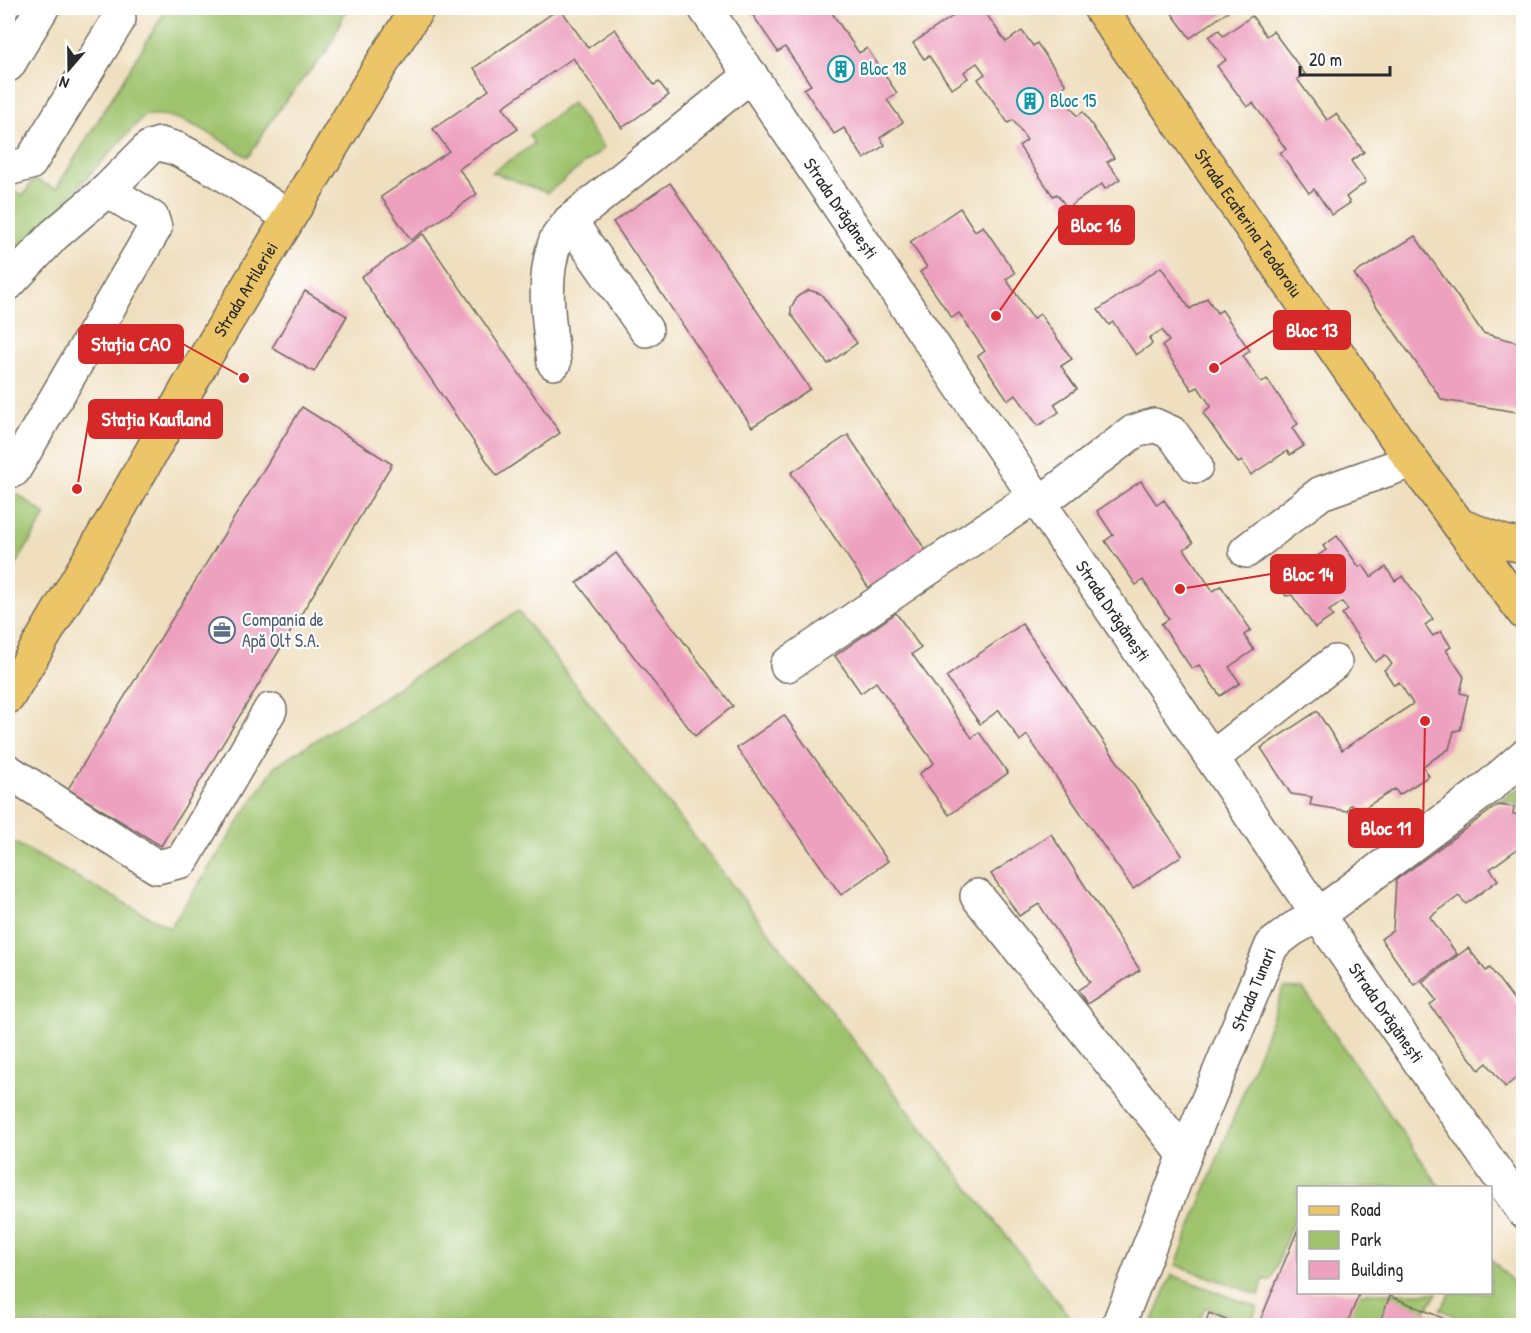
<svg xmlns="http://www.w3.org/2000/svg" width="1531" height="1333" font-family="'Patrick Hand',sans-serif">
<rect width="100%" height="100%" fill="#fff"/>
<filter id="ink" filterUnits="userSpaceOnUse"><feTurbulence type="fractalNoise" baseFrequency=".0167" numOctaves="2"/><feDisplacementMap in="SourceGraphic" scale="12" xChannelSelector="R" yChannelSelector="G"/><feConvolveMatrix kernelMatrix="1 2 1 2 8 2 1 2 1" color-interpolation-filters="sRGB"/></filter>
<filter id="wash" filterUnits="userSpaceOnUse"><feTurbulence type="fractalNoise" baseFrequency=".008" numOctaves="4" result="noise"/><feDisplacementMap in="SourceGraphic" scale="24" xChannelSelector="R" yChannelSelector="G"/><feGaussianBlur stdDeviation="1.35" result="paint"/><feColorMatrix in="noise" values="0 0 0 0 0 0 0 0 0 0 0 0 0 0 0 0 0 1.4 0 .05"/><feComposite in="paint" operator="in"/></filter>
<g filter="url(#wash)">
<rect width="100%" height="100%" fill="#efdfbf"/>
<g fill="#9fc36d" stroke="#65774c" stroke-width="1.5">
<path d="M167,8H347L328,50L303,79L277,112L249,156H246C221,140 176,108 144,116L68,198L8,268V187L23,196L34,179L56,189Z"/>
<polygon points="572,103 604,148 547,193 492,172 534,144 529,135"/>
<polygon points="17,494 46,515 8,578 8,509"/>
<polygon points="518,611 1076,1325 8,1325 8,839 170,928 275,766"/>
<polygon points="1523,786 1523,810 1518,809 1518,804 1499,801"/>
<polygon points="1284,988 1303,989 1440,1187 1298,1188 1298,1207 1271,1281 1264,1279 1259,1295 1176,1265"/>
<polygon points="1491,1259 1523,1293 1523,1325 1471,1325 1440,1309 1451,1293 1490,1292"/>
<polygon points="1172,1275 1257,1307 1251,1324 1205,1307 1198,1325 1151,1325"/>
<polygon points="1348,1293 1437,1293 1423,1315 1384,1325 1334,1326"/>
</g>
<g id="blocks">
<g fill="#eda1bf">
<polygon points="560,8 588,48 615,29 654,85 659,82 669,95 622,128 573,58 503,107 518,129 459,169 477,194 411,240 381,197 449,151 433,129 489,90 474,68"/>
<polygon points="748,8 840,8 832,13 859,53 867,48 897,93 887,100 903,122 880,138 885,145 864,159 844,128 834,134 804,89 811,85 785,47 778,52"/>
<polygon points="965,8 982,8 1006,42 1022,31 1033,46 1037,43 1066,85 1059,90 1077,116 1083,112 1114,158 1107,162 1120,179 1105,189 1102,184 1067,208 1057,194 1053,196 1019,146 1027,140 1013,120 1008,123 978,79 985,74 977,63 964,72 968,78 952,89 929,56 924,59 913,43"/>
<polygon points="1168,8 1233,8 1190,38"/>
<polygon points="1252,16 1266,36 1273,31 1305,74 1297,79 1327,120 1336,114 1364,152 1351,161 1366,182 1346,197 1350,203 1332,215 1314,189 1309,193 1280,153 1286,149 1253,103 1247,107 1217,66 1226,60 1209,37 1219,30 1223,36"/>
<polygon points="670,183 810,389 752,427 613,222"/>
<polygon points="960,208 975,231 983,226 1015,273 1006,279 1033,319 1040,314 1072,359 1061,366 1077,389 1054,404 1059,412 1038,426 1016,395 1008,400 978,356 985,351 959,313 952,318 920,272 927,267 910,242"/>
<polygon points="423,234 560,433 497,476 361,277"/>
<polygon points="1415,236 1483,333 1524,344 1524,413 1442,400 1354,274"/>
<polygon points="1161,267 1190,309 1207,298 1217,313 1222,310 1250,351 1243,356 1261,383 1267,379 1298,424 1292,428 1304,446 1290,455 1287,451 1251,475 1242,461 1238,463 1203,413 1211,406 1198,387 1192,390 1162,346 1169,341 1162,330 1149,338 1152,344 1136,355 1113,322 1109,325 1098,310"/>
<polygon points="809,290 821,294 857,343 828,364 791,314 791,307 798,296"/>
<polygon points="305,291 347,316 314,372 272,348"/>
<polygon points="302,407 392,464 161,846 68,789"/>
<polygon points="848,435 931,558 874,596 791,473"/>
<polygon points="1141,481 1157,505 1164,500 1193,543 1184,549 1213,591 1221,586 1251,630 1244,635 1254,650 1229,667 1240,683 1220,696 1199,665 1192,669 1161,624 1169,619 1143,580 1136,585 1105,541 1113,535 1097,511"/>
<polygon points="1337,536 1359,567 1363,565 1371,577 1386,567 1395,581 1403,576 1433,619 1425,625 1433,636 1441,631 1451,647 1446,650 1464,677 1460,693 1468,695 1460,730 1454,731 1449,749 1423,766 1429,776 1399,795 1395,789 1366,807 1350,805 1347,811 1310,805 1312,797 1291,794 1261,748 1317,711 1342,750 1413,704 1399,682 1394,685 1384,670 1392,664 1385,655 1375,662 1342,614 1348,610 1342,602 1329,611 1333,616 1315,628 1292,595 1286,596 1277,583 1326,550 1323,546"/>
<polygon points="616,553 733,706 695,736 577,583"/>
<polygon points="896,613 921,648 912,654 972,738 979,732 1008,773 949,815 919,774 934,763 876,682 861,693 835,656"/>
<polygon points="1022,624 1182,855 1133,889 1027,735 1020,741 999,710 980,724 946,677"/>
<polygon points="784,715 888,861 841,895 737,748"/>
<polygon points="1498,805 1514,807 1513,814 1524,815 1524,844 1490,869 1498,880 1466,904 1459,896 1430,917 1457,954 1414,985 1381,939 1393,930 1396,880"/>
<polygon points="1051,834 1140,970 1087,1004 1078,990 1090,982 1039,904 1019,916 991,874"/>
<polygon points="1468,948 1486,971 1490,968 1524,1013 1524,1033 1521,1035 1524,1039 1524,1072 1505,1087 1487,1063 1479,1070 1430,1005 1436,1000 1422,982"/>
<polygon points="1298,1229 1298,1292 1360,1292 1346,1326 1258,1326"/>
<polygon points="1390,1296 1452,1322 1450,1326 1378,1326"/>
<polygon points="1209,1313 1238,1325 1238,1326 1204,1326"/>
</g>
</g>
</g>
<g filter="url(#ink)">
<use href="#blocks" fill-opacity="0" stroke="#706a5f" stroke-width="1.5"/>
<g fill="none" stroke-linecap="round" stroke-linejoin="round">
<defs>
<g id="minor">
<path id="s1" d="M705,8L1318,915L1524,1212"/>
<polyline points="8,65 42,8"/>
<polyline points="8,169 30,163 119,19 117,8"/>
<polyline points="570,221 646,330"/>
<polyline points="8,284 54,235 107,190 150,147 160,144 177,149 219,171 289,217"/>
<path d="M554,363C549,324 541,279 556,240C559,234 566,227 570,221L751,75"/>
<polyline points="14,470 155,228 152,218 107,190"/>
<polyline points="1040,503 1133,432 1154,425 1172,433 1196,466"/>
<polyline points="1246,551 1321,493 1412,461"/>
<polyline points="787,665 1035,496"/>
<polyline points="1212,758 1335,662"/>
<polyline points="8,771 157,867 182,861 270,710"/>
<polyline points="977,896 1185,1155"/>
<path id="s2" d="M1118,1326L1185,1155L1272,945L1293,929L1318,915L1485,790L1524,756"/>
</g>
<g id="major">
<path id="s3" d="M1100,8L1412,461L1524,613"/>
<polyline points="1459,525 1504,542 1524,546"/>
<path id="s4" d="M8,697L115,516L203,361L379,68L418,8"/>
</g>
</defs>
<use href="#minor" stroke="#706a5f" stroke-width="36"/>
<use href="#major" stroke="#706a5f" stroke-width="36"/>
<use href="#minor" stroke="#fff" stroke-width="33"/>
<use href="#major" stroke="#edc569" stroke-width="33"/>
</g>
</g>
<defs>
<symbol id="building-ring" viewBox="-11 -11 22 22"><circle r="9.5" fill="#fff" stroke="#0f9aa8" stroke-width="1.5"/><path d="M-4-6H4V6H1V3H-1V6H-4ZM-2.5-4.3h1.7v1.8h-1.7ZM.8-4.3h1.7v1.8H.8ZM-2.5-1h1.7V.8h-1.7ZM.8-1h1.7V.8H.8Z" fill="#0f9aa8"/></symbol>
<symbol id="office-ring" viewBox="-11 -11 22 22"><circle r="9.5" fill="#fff" stroke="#5c6f8a" stroke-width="1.5"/><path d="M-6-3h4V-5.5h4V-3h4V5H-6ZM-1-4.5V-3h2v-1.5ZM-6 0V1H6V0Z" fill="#5c6f8a"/></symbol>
</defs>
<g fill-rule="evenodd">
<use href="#building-ring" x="826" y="54" width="30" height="30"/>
<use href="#building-ring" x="1015" y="86" width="30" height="30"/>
<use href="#office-ring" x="207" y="615" width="30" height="30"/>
</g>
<g text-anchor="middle" stroke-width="4.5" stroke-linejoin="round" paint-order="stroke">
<g font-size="18" fill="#0d838f" stroke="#fff" text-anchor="start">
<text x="860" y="75">Bloc 18</text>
<text x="1050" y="107">Bloc 15</text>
</g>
<g font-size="18" fill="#2b2b2b" stroke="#fff">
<text dy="6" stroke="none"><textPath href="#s1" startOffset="242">Strada Drăgănești</textPath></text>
<text dy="6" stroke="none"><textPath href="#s3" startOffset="261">Strada Ecaterina Teodoroiu</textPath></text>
<text dy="6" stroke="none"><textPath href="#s4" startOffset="472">Strada Artileriei</textPath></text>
<text dy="6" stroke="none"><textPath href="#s1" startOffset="728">Strada Drăgănești</textPath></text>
<text dy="6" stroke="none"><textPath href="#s2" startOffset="363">Strada Tunari</textPath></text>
<text dy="6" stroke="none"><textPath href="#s1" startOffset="1214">Strada Drăgănești</textPath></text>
</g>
<g font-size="18" fill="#4e5e75" stroke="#fff" text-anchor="start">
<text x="242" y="626">Compania de<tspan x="242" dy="21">Apă Olt S.A.</tspan></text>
</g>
</g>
<path fill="none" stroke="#d62828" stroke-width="2" d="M996 316L1059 225M1214 368L1274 330M244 378L183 344M77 489L89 419M1180 589L1271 574M1425 721L1423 828"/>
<g fill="#d62828" stroke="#fff" stroke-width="2">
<circle cx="996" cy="316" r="6"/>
<circle cx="1214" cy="368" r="6"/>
<circle cx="244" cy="378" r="6"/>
<circle cx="77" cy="489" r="6"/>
<circle cx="1180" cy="589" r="6"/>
<circle cx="1425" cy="721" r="6"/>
</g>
<g fill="#d62828" stroke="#d62828" stroke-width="2">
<rect x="1059" y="206" width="75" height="38" rx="6"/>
<rect x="1274" y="311" width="76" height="38" rx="6"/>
<rect x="79" y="325" width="104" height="38" rx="6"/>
<rect x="89" y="400" width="133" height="38" rx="6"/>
<rect x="1271" y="555" width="74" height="38" rx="6"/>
<rect x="1349" y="809" width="74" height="38" rx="6"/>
</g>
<g font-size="20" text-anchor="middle" font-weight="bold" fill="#fff">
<text x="1096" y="232">Bloc 16</text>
<text x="1312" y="337">Bloc 13</text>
<text x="131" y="351">Stația CAO</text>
<text x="156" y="426">Stația Kaufland</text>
<text x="1308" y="581">Bloc 14</text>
<text x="1386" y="835">Bloc 11</text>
</g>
<rect width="1531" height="1333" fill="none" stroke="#fff" stroke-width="30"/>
<rect x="1297" y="1186" width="195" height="108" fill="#ffffff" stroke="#aaaaaa" stroke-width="1.5"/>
<rect x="1309" y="1206" width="30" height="9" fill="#edc569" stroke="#aaaaaa" stroke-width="1.5"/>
<text x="1351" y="1216" font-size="18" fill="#2b2b2b">Road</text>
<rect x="1309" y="1231" width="30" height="18" fill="#9fc36d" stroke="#aaaaaa" stroke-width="1.5"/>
<text x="1351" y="1246" font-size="18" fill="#2b2b2b">Park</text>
<rect x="1309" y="1261" width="30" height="18" fill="#eda1bf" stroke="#aaaaaa" stroke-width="1.5"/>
<text x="1351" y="1276" font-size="18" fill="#2b2b2b">Building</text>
<g transform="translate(69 69) rotate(200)" stroke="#ffffff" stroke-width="4.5" paint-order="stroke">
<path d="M0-4.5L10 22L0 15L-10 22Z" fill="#2b2b2b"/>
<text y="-9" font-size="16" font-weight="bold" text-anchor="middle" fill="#2b2b2b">N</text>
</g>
<path d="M1300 66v9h90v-9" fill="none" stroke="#2b2b2b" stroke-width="3"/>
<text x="1309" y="66" font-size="18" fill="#2b2b2b" stroke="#ffffff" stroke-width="4.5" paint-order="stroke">20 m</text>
</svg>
